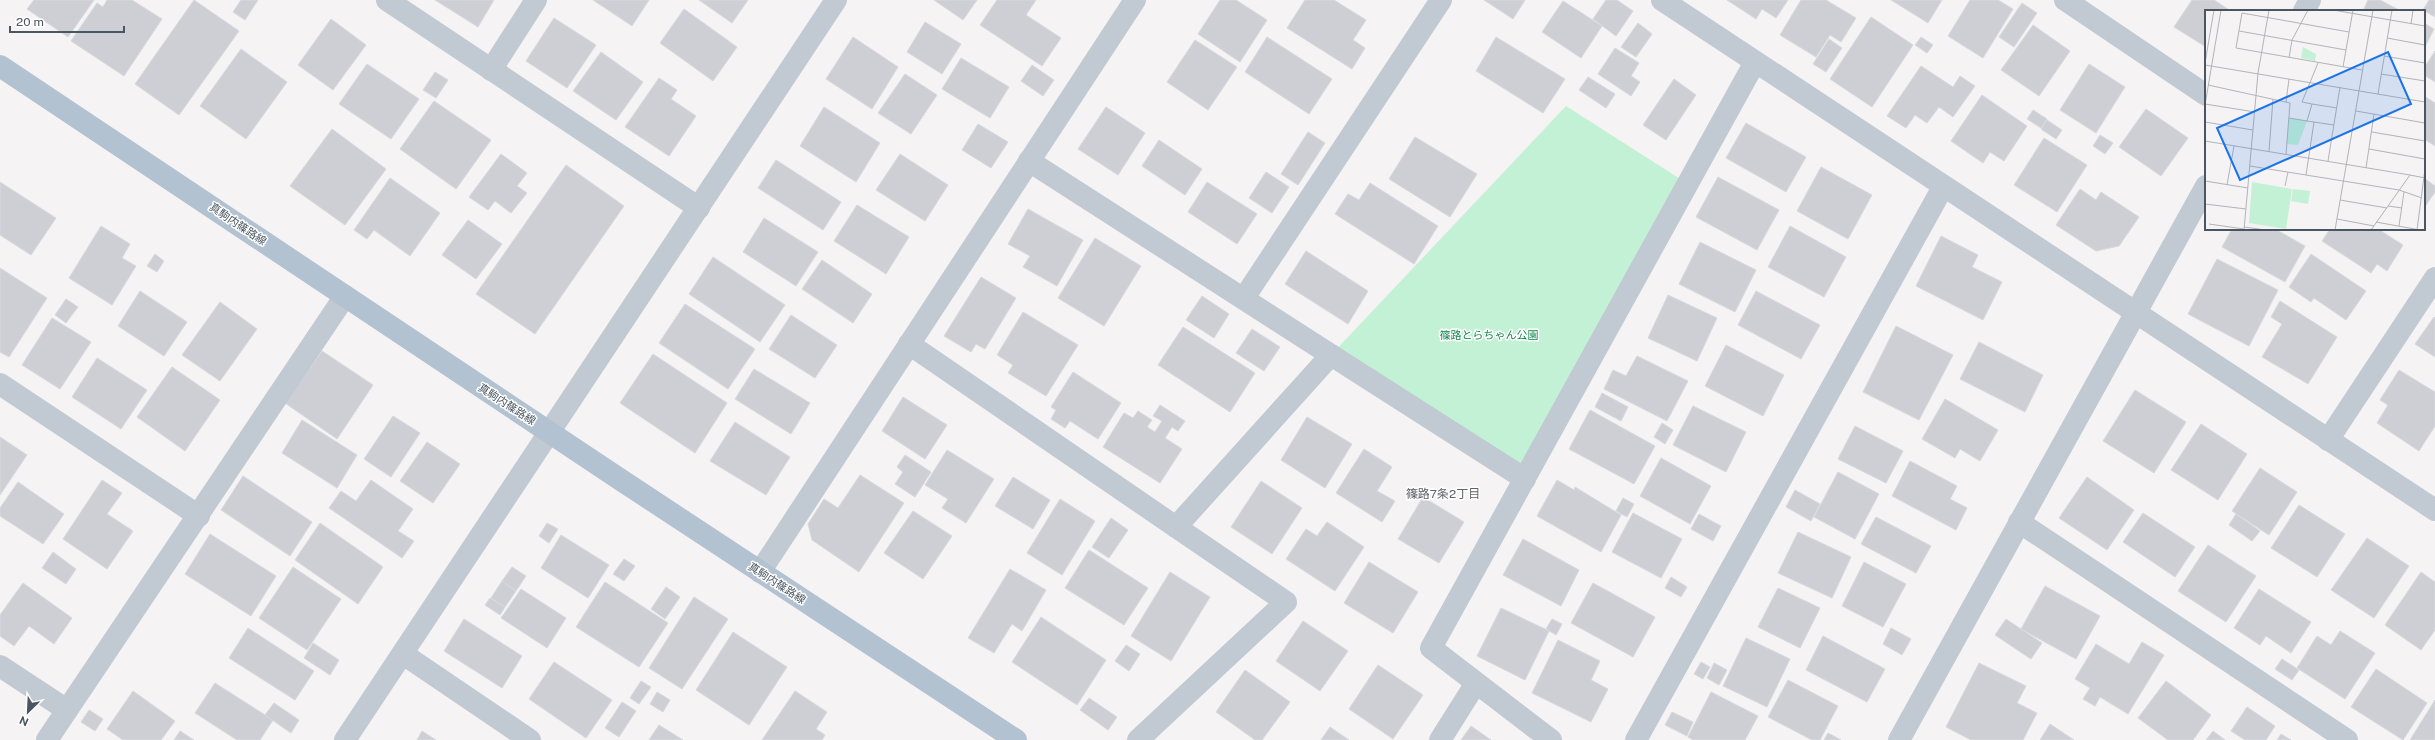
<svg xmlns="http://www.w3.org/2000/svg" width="2435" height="740" font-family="'Public Sans','Noto Sans JP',sans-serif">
<rect width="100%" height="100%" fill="#f5f3f3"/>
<polygon fill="#c3f1d5" points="1566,106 1688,184 1525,479 1331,355"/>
<g fill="#cdcfd5" stroke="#d7d9de">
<polygon points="34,0 94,0 68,37 27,9"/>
<polygon points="107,0 132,0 162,19 124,76 71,41 97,3 103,7"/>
<polygon points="194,0 239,31 179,115 135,84"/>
<polygon points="241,0 258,0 245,20 233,12"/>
<polygon points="435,0 494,0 478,27"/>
<polygon points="593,0 649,0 632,26"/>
<polygon points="699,0 748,0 732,23"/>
<polygon points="934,0 977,0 963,20"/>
<polygon points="997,0 1036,0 1026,15 1061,38 1042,66 980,25"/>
<polygon points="1220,0 1236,0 1267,20 1240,62 1198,34"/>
<polygon points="1305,0 1334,0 1366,20 1353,40 1365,48 1352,69 1287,28"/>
<polygon points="1484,0 1525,0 1513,19"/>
<polygon points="1606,0 1617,0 1633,11 1616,36 1593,19"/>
<polygon points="1727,0 1788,0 1776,18 1762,9 1756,19"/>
<polygon points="1801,0 1826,0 1856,18 1841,42 1830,35 1816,57 1780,35"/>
<polygon points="1891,0 1942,0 1928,23"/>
<polygon points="1970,0 1998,0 2013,9 1983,58 1948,36"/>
<polygon points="2192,0 2214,0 2231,11 2206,11 2206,47 2174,27"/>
<polygon points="2368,0 2380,0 2401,11 2363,11"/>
<polygon points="2429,0 2435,0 2435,17 2423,10"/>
<polygon points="1563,1 1602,26 1581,58 1542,32"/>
<polygon points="2022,3 2037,13 2014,47 1999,37"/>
<polygon points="684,9 737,47 713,81 660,43"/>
<polygon points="1871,17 1913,45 1872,107 1830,79"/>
<polygon points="554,18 596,45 567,88 526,61"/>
<polygon points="331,19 366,45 333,90 298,65"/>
<polygon points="925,22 961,44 942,74 907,52"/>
<polygon points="1638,23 1652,34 1636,57 1621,47"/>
<polygon points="2424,23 2434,29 2424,49"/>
<polygon points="2033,25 2070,51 2039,96 2001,70"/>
<polygon points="853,37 898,67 872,109 826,79"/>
<polygon points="1267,37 1332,79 1309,114 1245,72"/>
<polygon points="1496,37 1565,79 1543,113 1476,71"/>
<polygon points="1921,37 1933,45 1927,53 1915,45"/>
<polygon points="1829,39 1842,48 1826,72 1813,64"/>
<polygon points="1195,40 1237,67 1208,110 1167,82"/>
<polygon points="1615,48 1639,63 1631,76 1640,82 1631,96 1598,74"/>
<polygon points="241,49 287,82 246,139 200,106"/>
<polygon points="2435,51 2435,82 2424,75 2424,68"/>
<polygon points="601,52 643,82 616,120 573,91"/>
<polygon points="961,58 1009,87 990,118 942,89"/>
<polygon points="367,64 419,99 391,139 339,104"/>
<polygon points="2089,64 2125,87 2096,133 2060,110"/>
<polygon points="1032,65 1054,80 1043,96 1021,81"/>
<polygon points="1921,66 1953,87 1960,76 1975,86 1953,117 1939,107 1927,123 1915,115 1906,128 1887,116"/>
<polygon points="435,72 448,80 436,98 423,90"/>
<polygon points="905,74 937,95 911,134 878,113"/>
<polygon points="1588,77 1615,94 1606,108 1579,90"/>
<polygon points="659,78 677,90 671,99 696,116 669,156 625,127"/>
<polygon points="1674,79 1696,95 1666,140 1643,125"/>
<polygon points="1982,95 2027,126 2004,161 1990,152 1983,163 1951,141"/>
<polygon points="2424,96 2435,103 2435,146 2424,139"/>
<polygon points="434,101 491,140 456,189 400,149"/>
<polygon points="824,107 880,143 856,182 800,146"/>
<polygon points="1106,107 1145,133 1118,175 1078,149"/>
<polygon points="2146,109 2188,138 2161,176 2119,147"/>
<polygon points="2033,110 2047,119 2041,128 2027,119"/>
<polygon points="2047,120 2062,130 2056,139 2041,129"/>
<polygon points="1746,123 1806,157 1786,192 1726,158"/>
<polygon points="978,124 1008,142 991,168 962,150"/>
<polygon points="332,129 386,169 345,225 290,186"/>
<polygon points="1308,132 1325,143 1298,185 1281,174"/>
<polygon points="2100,135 2113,143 2105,154 2093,146"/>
<polygon points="1415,137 1477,174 1450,217 1389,179"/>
<polygon points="2044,138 2087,165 2057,212 2014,185"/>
<polygon points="1159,140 1202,169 1185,195 1142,166"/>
<polygon points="501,154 527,173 517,186 527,193 511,213 495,201 488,210 469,197"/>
<polygon points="900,154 948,185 925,221 876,190"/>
<polygon points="776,160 841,202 823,230 758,188"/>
<polygon points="566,165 624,206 535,334 476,294"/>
<polygon points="1821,167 1872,195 1848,239 1797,211"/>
<polygon points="1266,172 1289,187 1272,213 1249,198"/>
<polygon points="1718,177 1779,210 1757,250 1696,217"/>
<polygon points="390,178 440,213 410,256 374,230 367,239 354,230"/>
<polygon points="2424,178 2435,186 2435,192 2424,208"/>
<polygon points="0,182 56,218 31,255 0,235"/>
<polygon points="1207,182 1257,214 1237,244 1188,212"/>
<polygon points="1370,183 1438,226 1414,264 1335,214 1348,194 1359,200"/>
<polygon points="2080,189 2096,200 2101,192 2139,217 2119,246 2096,251 2056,225"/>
<polygon points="857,205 909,237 886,274 834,241"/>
<polygon points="1028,209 1083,240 1057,286 1023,267 1030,256 1008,244"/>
<polygon points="764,218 818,252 796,286 743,252"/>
<polygon points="468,220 502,244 476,279 442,255"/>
<polygon points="101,226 130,244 122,258 136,266 112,305 69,278"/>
<polygon points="1790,226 1846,257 1824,297 1768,267"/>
<polygon points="2232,229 2275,229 2305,246 2285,282 2222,247"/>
<polygon points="2330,229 2378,229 2403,245 2387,271 2377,264 2371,273 2322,241"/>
<polygon points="1941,236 1978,255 1972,267 2002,282 1983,320 1916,286"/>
<polygon points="1095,238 1141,266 1104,326 1058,298"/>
<polygon points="1700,242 1756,270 1735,312 1679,284"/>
<polygon points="1306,251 1368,291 1348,324 1285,284"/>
<polygon points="155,254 164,261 157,272 147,266"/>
<polygon points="2311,254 2366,291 2346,320 2314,298 2311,302 2289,287"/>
<polygon points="713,257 785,305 760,342 689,294"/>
<polygon points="2217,259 2278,290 2249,346 2188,314"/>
<polygon points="822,260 872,294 853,323 802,289"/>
<polygon points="0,268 47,298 9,357 0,352"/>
<polygon points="981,277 1016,298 985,349 976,344 971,352 944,336"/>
<polygon points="140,291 187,322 164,356 118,326"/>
<polygon points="1756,291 1820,325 1801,359 1738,325"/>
<polygon points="1668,295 1717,318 1697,361 1648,338"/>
<polygon points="1202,296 1229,314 1214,338 1186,320"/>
<polygon points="66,299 78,307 66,323 55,315"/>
<polygon points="2280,301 2337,337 2308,384 2262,357 2282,324 2271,317"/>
<polygon points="220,302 257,329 220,381 182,355"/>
<polygon points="685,304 755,349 728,389 659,343"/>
<polygon points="1023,312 1078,345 1046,396 1008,373 1013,365 997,355"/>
<polygon points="791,315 837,345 815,378 769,349"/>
<polygon points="2434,317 2435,318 2435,357 2415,344"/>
<polygon points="52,318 91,342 60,389 22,365"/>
<polygon points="1896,326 1953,355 1919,420 1863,392"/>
<polygon points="1183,327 1255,373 1230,412 1158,365"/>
<polygon points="1252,329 1280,347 1264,371 1236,353"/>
<polygon points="1979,342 2043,375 2025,412 1960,379"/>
<polygon points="1726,345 1784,375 1763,416 1705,386"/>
<polygon points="322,351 373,385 337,439 285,403"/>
<polygon points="653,354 727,403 695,453 620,403"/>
<polygon points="1637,356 1688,381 1667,421 1604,389 1613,370 1626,376"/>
<polygon points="97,358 147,390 121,429 72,397"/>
<polygon points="172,367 220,400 185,451 137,417"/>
<polygon points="754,369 810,403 791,434 735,399"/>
<polygon points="2399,370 2435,392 2435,426 2419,451 2377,423 2388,405 2380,400"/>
<polygon points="1073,372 1121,403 1098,439 1070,421 1065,428 1051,419 1056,410 1051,407"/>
<polygon points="2135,390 2186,422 2154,473 2103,441"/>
<polygon points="1602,393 1628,407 1621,421 1595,407"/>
<polygon points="903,397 947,425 925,459 882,431"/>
<polygon points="1945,399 1998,430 1980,461 1960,449 1955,458 1922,439"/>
<polygon points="1160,405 1185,421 1178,431 1172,427 1165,438 1182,449 1160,483 1103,447 1124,413 1133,418 1138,411 1152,420 1147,427 1155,432 1162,421 1153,416"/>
<polygon points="1693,406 1746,432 1726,472 1673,445"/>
<polygon points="1590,410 1655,446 1634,484 1569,449"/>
<polygon points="393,416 420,433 391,477 364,459"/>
<polygon points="1307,417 1352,444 1325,488 1281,460"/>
<polygon points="302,420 357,455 337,488 282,453"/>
<polygon points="735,422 790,457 766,495 710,461"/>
<polygon points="1662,423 1673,430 1665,444 1654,437"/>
<polygon points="2201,424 2247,454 2218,500 2171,470"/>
<polygon points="1855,426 1903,451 1886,483 1838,459"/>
<polygon points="0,437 27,455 0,495"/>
<polygon points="427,442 460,464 433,503 400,481"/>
<polygon points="1364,449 1392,467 1377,491 1395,501 1382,522 1336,493"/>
<polygon points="947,450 994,479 966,523 942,508 948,499 925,485"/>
<polygon points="905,455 931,472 915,497 895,484 903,472 897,467"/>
<polygon points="1661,458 1711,486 1690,524 1640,496"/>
<polygon points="1910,461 1957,486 1950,499 1967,508 1956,530 1892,496"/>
<polygon points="2260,468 2297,492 2269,535 2232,511"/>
<polygon points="1838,472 1879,494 1855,539 1814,517"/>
<polygon points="860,475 904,503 859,572 812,540 808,524 824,499 838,508"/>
<polygon points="243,476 312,522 290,556 221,510"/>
<polygon points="1013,477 1050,500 1033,529 995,506"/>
<polygon points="2087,477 2134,510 2107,550 2059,518"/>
<polygon points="102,480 122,493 107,514 133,531 107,569 63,539"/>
<polygon points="371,480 413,509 398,531 414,541 402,558 329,508 341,491 356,501"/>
<polygon points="1557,480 1574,490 1575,487 1621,515 1601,552 1537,516"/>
<polygon points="1261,481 1302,508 1272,554 1231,527"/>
<polygon points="18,482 64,514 43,544 0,516 0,508"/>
<polygon points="1795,490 1820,504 1811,521 1786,507"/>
<polygon points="1423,497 1464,522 1439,563 1398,539"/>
<polygon points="1623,498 1634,504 1627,517 1616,511"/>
<polygon points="1060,499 1095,521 1062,575 1027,553"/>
<polygon points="2299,505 2345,534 2317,577 2271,548"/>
<polygon points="913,511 952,536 923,579 884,553"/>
<polygon points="1633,513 1682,539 1661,578 1612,552"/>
<polygon points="2143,513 2195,547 2175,577 2123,542"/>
<polygon points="1699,514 1721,526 1713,541 1691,529"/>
<polygon points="2236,514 2260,531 2252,541 2229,525"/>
<polygon points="1876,517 1931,546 1916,573 1861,544"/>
<polygon points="1111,518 1128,530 1109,558 1092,547"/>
<polygon points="1327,522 1364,547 1335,591 1286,559 1306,529 1317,536"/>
<polygon points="320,523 383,567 358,604 295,560"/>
<polygon points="547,523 558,529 549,543 539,536"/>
<polygon points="1798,532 1851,557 1832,598 1778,573"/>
<polygon points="210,534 276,576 251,616 185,574"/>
<polygon points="561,535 609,565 588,598 541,568"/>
<polygon points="2367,538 2409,566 2374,618 2331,590"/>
<polygon points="1523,539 1579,570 1561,606 1503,575"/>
<polygon points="2208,545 2256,576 2226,622 2178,591"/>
<polygon points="1089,550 1148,588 1124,625 1065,588"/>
<polygon points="53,552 76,569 66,584 42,568"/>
<polygon points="624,559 635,566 624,581 613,574"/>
<polygon points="1369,562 1418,592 1393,633 1344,603"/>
<polygon points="1864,562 1906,584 1883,627 1842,606"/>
<polygon points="293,567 341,599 307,650 259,618"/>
<polygon points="512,567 526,576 516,591 502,581"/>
<polygon points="1010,569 1046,590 1022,631 1012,624 994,653 968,638"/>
<polygon points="1170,572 1210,597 1171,661 1131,636"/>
<polygon points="2421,572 2435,582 2435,630 2421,650 2385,625"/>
<polygon points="1671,577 1687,587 1681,597 1665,588"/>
<polygon points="502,581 516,591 505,607 491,598"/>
<polygon points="605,582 668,623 639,667 576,627"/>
<polygon points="23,583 72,618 54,644 29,626 14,646 0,636 0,615"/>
<polygon points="1593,583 1655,617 1633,657 1571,623"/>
<polygon points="2045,586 2100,616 2076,659 2021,629"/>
<polygon points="666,587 680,597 665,619 651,609"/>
<polygon points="1778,588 1820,608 1800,648 1758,627"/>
<polygon points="521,589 566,618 547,648 501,618"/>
<polygon points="2259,589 2311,622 2291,653 2266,636 2260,645 2234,628"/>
<polygon points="694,597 728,619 682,689 649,668"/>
<polygon points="490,598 505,607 500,615 485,605"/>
<polygon points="1501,608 1549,631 1525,680 1477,656"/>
<polygon points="1041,617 1106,660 1077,705 1012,662"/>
<polygon points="464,619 522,656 502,688 444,651"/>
<polygon points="1552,619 1562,624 1556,635 1546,629"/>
<polygon points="2006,619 2042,643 2031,659 1995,635"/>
<polygon points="1303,621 1348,651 1320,691 1276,661"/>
<polygon points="248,628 314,671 295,700 229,658"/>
<polygon points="1891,628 1911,639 1902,655 1883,644"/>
<polygon points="2340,631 2375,653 2345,699 2297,668 2317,636 2331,645"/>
<polygon points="733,632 787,667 749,725 696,690"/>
<polygon points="1823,636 1885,669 1867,702 1806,670"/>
<polygon points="1746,638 1790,659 1767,707 1723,686"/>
<polygon points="1558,640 1600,661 1591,680 1608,689 1591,722 1532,693"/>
<polygon points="2142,642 2164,655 2128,714 2100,697 2095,706 2083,699 2090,688 2075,679 2096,644 2129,664"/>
<polygon points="313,643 339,660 330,675 304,658"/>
<polygon points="1126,645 1140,654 1129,671 1115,661"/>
<polygon points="2282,659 2299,670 2292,680 2275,669"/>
<polygon points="554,662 612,700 586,738 529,699"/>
<polygon points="1701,662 1710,667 1703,679 1694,674"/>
<polygon points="1714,663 1727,670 1719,685 1707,678"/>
<polygon points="1979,663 2026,686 2017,703 2037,713 2023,740 1971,740 1946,727"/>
<polygon points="1378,665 1423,695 1393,739 1349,709"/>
<polygon points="2376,669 2427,703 2403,740 2351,707"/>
<polygon points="1245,670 1290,702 1262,740 1255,740 1216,712"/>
<polygon points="1788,680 1838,706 1820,740 1812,740 1768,717"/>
<polygon points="641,681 651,687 639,704 630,698"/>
<polygon points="2166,681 2211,715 2193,740 2168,740 2138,718"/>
<polygon points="215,683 273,720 260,740 237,740 195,713"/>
<polygon points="133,691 175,721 161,740 123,740 107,729"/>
<polygon points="795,691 827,712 816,729 825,735 822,740 762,740"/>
<polygon points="657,692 670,700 663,712 650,704"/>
<polygon points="1711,692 1758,716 1745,740 1693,740 1688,737"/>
<polygon points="1089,698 1117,717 1108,730 1080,710"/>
<polygon points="2435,700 2435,740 2410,740"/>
<polygon points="622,702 636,711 619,737 605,728"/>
<polygon points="274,703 299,720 291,733 265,715"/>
<polygon points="2247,707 2275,726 2266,740 2245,740 2231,731"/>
<polygon points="89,710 103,719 95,731 81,722"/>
<polygon points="1672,712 1693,722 1687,736 1665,725"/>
<polygon points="2050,724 2074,740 2040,740"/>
<polygon points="659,725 683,740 649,740"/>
<polygon points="1471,726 1491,740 1461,740"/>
<polygon points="1330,727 1349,740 1321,740"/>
<polygon points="180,731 194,740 174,740"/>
<polygon points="422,731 436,740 417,740"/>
<polygon points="2213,731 2225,740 2206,740"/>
<polygon points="1828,733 1841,740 1824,740"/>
<polygon points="2281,734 2291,740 2277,740"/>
</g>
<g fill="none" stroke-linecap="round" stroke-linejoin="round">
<g stroke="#c1cad2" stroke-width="22">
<polyline points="387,0 699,208"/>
<polyline points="1662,0 2435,510"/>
<polyline points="2065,0 2206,95"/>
<polyline points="2304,11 2310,0"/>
<polyline points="491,70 536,0"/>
<polyline points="1029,161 1331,355"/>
<polyline points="1244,298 1441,0"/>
<polyline points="909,344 1176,527"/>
<polyline points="0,384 199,516"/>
<polyline points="2328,440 2435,278"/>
<polyline points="2019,522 2347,740"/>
<polyline points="760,572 1135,0"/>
<polyline points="403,654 530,740"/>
<polyline points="0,666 67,710"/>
<polyline points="47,740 345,296"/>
<polyline points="345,740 836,0"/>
<polyline points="1138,740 1286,602 1176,527 1331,355 1525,479"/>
<polyline points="1440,740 1476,683"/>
<polyline points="1551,740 1431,648 1755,62"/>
<polyline points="1636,740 1943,187"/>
<polyline points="1899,740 2206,186"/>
</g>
<polyline stroke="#b3c2d1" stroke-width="22" points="0,66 624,482 1016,740"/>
</g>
<g text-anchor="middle" stroke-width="3" stroke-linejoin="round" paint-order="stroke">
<g font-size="11" fill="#4a5661" stroke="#fff">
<text transform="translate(238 224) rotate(34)" y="4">真駒内篠路線</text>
<text transform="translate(507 404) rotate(33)" y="4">真駒内篠路線</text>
<text transform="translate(777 583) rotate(33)" y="4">真駒内篠路線</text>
</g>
<g font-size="11" fill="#17864f" stroke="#fff">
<text x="1489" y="339">篠路とらちゃん公園</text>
</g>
<g font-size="12" fill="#5f6368" stroke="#fff">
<text x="1443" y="498">篠路7条2丁目</text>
</g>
</g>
<g transform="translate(2205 10)">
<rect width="220" height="220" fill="#f5f3f3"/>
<path d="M98,37L111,44L110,51L96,48ZM84,108L102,111L93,135L82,134ZM47,172L87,179L81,219L44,213ZM88,179L105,181L103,194L86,191Z" fill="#c3f1d5"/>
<path fill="none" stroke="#b1b4b9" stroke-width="1" d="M128,0L220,16M206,14L208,0M34,21L141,40M144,22L37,3L31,38L157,60M182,28L220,35M179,46L220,53M84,48L87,30L103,0M0,53L9,0M0,55L220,92M138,57L148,0M176,64L220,71M3,75L85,93L81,144M173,84L187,0M81,92L84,69M0,94L50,102M107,94L132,98M0,95L16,0M151,101L220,113M84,108L102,111L107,94L97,92L113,53M102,111L129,115M0,112L48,120M167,122L220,131M0,131L205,165L166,220M164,139L220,149M64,141L68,89M123,151L135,77M45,156L194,180L217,188M161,158L169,104M101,165L109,112M205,165L220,168M0,171L43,178M22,175L29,136M80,176L83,162M135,190L182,198M0,194L41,199M183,196L197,198M132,209L169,216M171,212L215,220M4,214L39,219M194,216L199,182M39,217L61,220M39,220L53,63L64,0M130,220L168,0M212,220L220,159"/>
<path fill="#1a73e8" fill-opacity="0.15" stroke="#1a73e8" stroke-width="2" d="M183,42L206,94L35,170L12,118Z"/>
<rect width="220" height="220" fill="none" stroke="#4a5661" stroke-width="2"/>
</g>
<g transform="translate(28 712) rotate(204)" stroke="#ffffff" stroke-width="3" paint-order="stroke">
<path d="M0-3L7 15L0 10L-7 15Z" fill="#4a5661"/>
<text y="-6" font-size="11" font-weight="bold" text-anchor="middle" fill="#4a5661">N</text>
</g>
<path d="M10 26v6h114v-6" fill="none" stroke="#4a5661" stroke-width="2"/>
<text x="16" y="26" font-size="12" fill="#4a5661" stroke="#ffffff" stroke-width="3" paint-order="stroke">20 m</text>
</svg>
